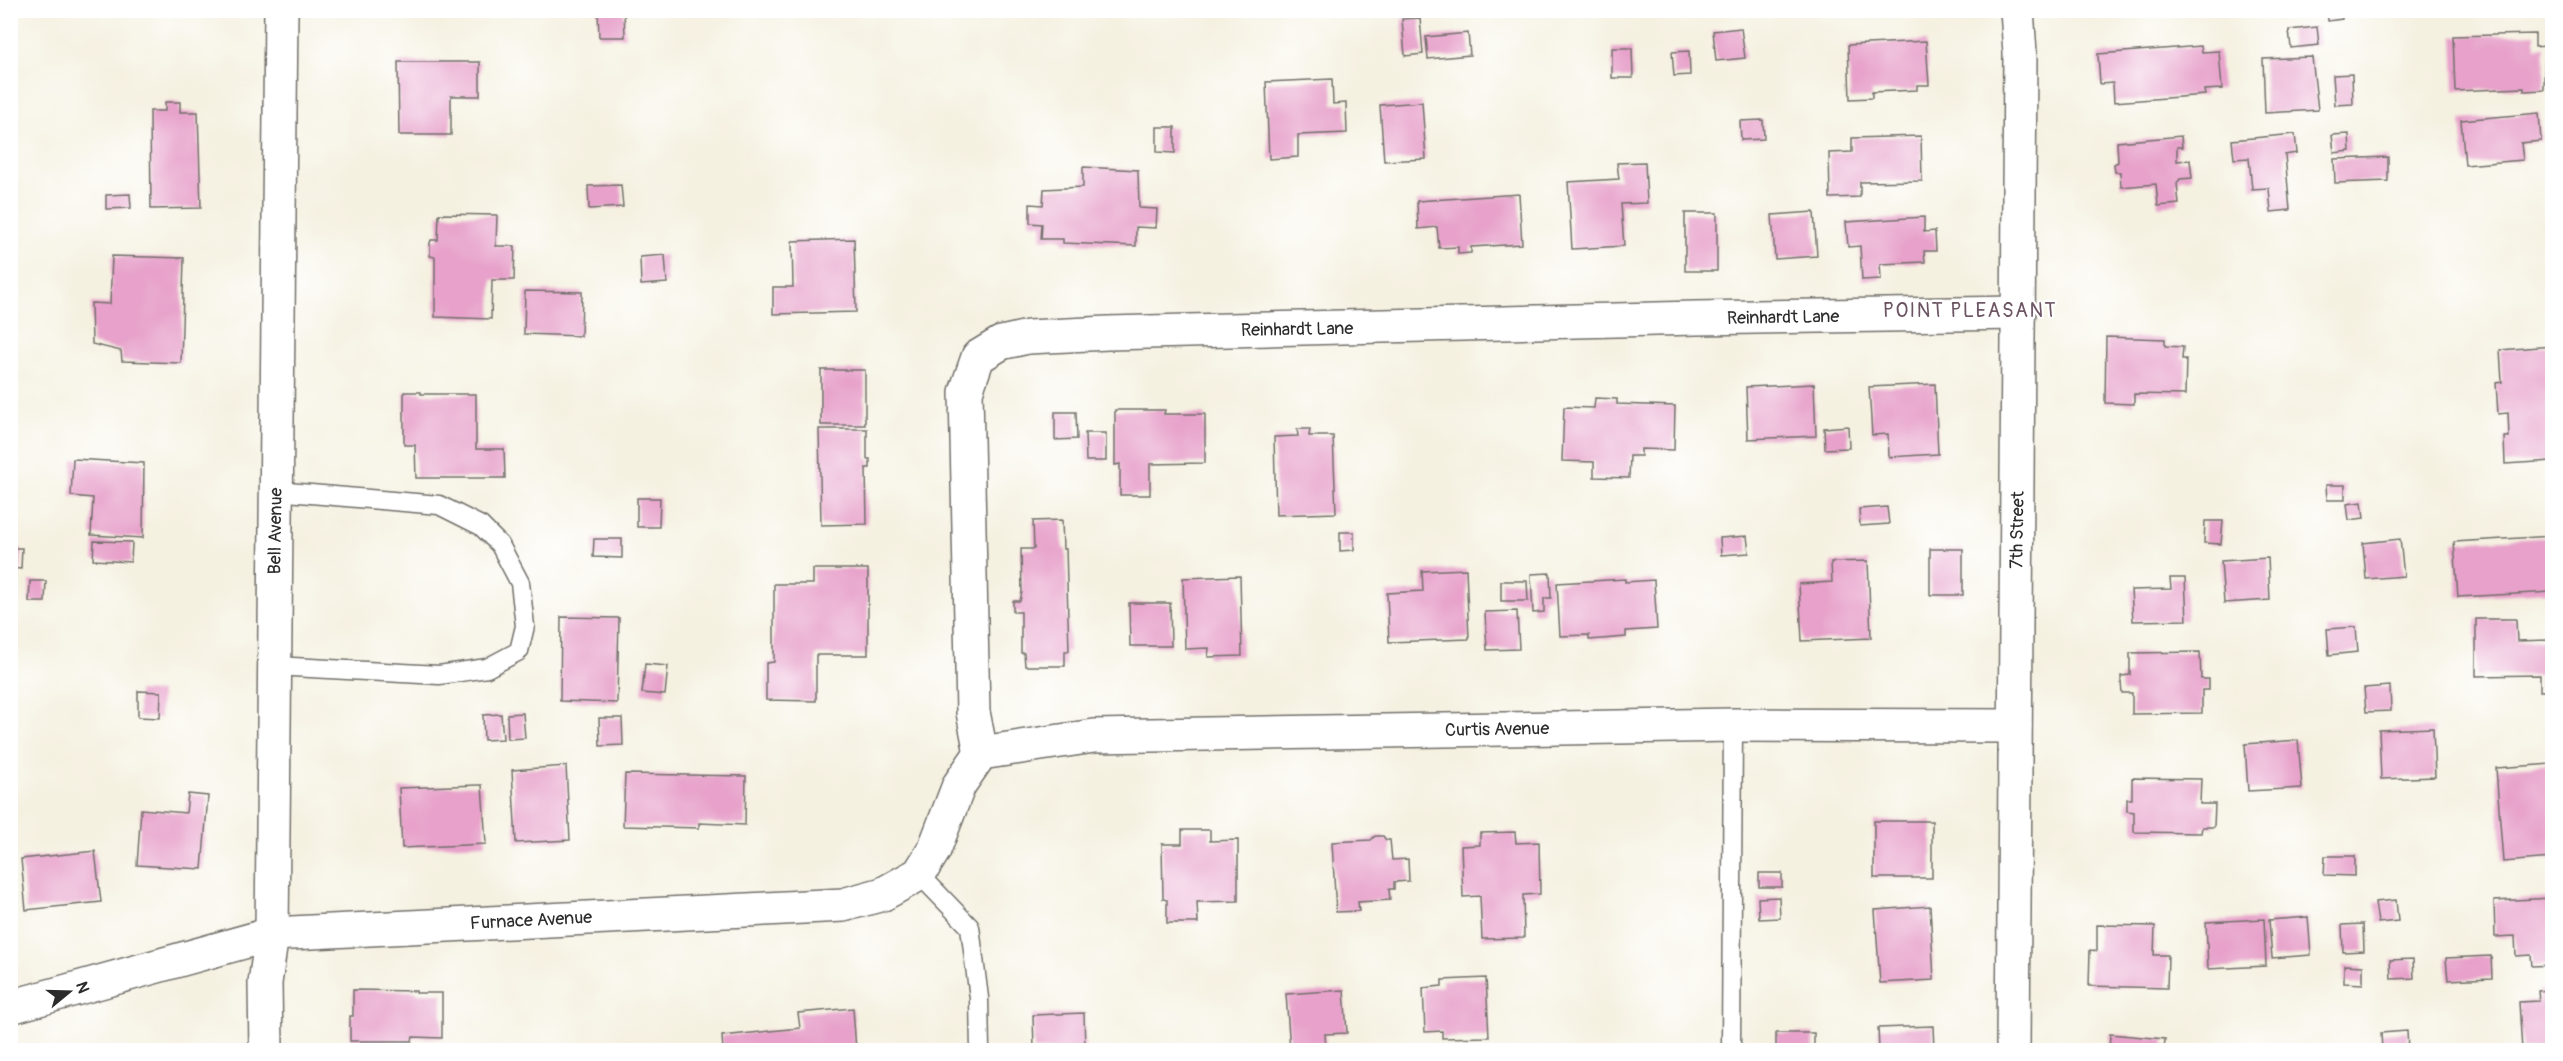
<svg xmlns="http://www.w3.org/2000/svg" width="2563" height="1061" font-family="Pangolin,sans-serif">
<rect width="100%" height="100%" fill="#fff"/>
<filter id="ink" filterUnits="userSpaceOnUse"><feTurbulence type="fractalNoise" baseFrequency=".0167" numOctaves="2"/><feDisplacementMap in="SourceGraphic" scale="12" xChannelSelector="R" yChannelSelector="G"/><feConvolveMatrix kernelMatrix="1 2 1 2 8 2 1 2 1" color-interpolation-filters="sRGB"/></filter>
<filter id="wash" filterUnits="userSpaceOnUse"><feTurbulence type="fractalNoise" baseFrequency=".008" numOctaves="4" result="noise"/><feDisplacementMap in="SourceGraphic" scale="24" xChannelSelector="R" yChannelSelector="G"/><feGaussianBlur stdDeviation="1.35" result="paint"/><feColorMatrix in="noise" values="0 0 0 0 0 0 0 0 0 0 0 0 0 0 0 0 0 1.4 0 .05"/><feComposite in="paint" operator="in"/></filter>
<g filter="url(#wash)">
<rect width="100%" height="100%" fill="#f5f1e1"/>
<g id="blocks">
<g fill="#e7a1ca">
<polygon points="598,10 624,10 625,37 599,37"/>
<polygon points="2327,10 2341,10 2342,19 2328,21"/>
<polygon points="1420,18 1423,54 1405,56 1402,19"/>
<polygon points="2317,27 2319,45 2291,48 2289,30"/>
<polygon points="1741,28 1745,58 1716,61 1713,31"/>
<polygon points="1468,33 1470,55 1428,59 1426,37"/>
<polygon points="2535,34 2535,47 2545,46 2544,90 2524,91 2524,88 2455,91 2453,36"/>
<polygon points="1926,41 1929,85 1917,85 1917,90 1872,92 1872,98 1850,99 1848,45"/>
<polygon points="2201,46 2202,52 2219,51 2222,89 2204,90 2205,95 2114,102 2113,83 2100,84 2098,54"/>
<polygon points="1612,48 1632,48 1633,78 1612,78"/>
<polygon points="1689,51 1690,75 1674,76 1672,52"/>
<polygon points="2312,57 2318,110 2265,113 2263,59"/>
<polygon points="398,62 480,62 480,96 451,96 451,135 399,135"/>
<polygon points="2352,74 2353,104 2335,105 2333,75"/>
<polygon points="1332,79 1333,104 1346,103 1347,133 1298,135 1298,157 1269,159 1266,82"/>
<polygon points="165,102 180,102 180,112 198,112 201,208 151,209 150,111 165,111"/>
<polygon points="1422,102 1426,159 1384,161 1380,105"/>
<polygon points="2539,113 2541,141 2521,143 2523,160 2465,165 2461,120"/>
<polygon points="1763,120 1764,139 1741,140 1740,121"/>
<polygon points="1157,127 1175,127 1175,153 1157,152"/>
<polygon points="2295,134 2297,153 2285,155 2290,210 2271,212 2269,188 2252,189 2249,158 2234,159 2232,140"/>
<polygon points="2349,134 2350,151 2334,153 2332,135"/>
<polygon points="1921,136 1922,181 1860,182 1860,197 1830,198 1829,153 1852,152 1852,138"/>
<polygon points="2181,136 2182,147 2177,147 2177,161 2190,160 2192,178 2180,179 2177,183 2179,204 2158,206 2156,184 2121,187 2120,172 2115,172 2114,164 2118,162 2117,142"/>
<polygon points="2388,157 2388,181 2335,183 2334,159"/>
<polygon points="1645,162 1647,203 1621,204 1624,246 1572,249 1568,182 1619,179 1617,163"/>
<polygon points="1083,167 1138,170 1139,208 1157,209 1156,228 1136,227 1136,246 1063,243 1063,239 1041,239 1042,224 1030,223 1030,204 1043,205 1044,189 1083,187"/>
<polygon points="621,185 623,207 589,209 588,186"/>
<polygon points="130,194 131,208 106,209 106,195"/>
<polygon points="1519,194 1522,244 1471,247 1471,253 1458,254 1458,247 1439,248 1437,227 1418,229 1417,201"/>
<polygon points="1814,212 1817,256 1775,259 1772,215"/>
<rect x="1685" y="213" width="32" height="58"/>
<polygon points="439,214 497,215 496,246 515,246 514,280 492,280 491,319 435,317 435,257 430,256 430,243 431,240 438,240"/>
<polygon points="1924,217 1924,232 1935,231 1936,251 1924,251 1925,262 1880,264 1881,279 1862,280 1860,246 1848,247 1846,222"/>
<polygon points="854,239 856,312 773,314 773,287 793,287 792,241"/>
<polygon points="665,255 667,283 641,285 640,257"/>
<polygon points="112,256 184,258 181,363 122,361 121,351 92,344 91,303 110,304"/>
<polygon points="525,291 582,292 581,336 524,334"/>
<polygon points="2106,337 2165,339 2165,346 2183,347 2182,359 2186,359 2185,395 2134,394 2134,404 2105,403"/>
<polygon points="2552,346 2552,461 2505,464 2504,437 2509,437 2508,413 2498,414 2496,383 2502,382 2500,350"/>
<rect x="821" y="370" width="44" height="55"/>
<polygon points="1814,384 1816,436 1748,439 1746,387"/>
<polygon points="1935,384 1938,454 1889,457 1888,434 1872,435 1869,387"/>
<polygon points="404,392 421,392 421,394 476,394 476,449 504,449 505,478 416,478 415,445 404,445"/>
<polygon points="1595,398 1617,399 1617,404 1675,406 1674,450 1641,449 1641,456 1630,456 1629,478 1594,477 1594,462 1562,461 1564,407 1594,408"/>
<polygon points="1115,410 1165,410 1164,414 1205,414 1205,463 1150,464 1150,495 1120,495 1120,464 1115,465"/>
<polygon points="1055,412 1076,412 1077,439 1055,440"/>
<polygon points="1848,426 1849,448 1825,449 1824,428"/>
<polygon points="819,429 867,429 867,459 870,459 870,468 866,468 867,524 821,525"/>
<polygon points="1297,429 1310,429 1309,436 1333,436 1336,513 1276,515 1274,437 1298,436"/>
<polygon points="1085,433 1106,433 1106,461 1086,461"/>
<polygon points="73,459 144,463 143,538 91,535 93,498 71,496"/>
<polygon points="2326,485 2345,485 2345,500 2327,500"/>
<polygon points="637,498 660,498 659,527 637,527"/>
<polygon points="2362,502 2364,518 2349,520 2347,504"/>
<polygon points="1887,507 1889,524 1860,526 1859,509"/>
<polygon points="1062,520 1063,549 1066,549 1069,651 1065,651 1065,666 1025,666 1024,653 1021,653 1021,612 1013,612 1013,601 1020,601 1022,592 1021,549 1034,549 1033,521"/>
<polygon points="2205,521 2223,521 2221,544 2204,543"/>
<polygon points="1340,532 1354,532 1354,550 1340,551"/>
<polygon points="1747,536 1749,553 1721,555 1720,538"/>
<polygon points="2552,536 2552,592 2458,597 2454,542"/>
<polygon points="594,539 622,539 622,558 593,557"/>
<polygon points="2400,539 2404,576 2366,579 2363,543"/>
<polygon points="94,541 132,542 131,562 93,560"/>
<polygon points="10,548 22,548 21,569 10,568"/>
<rect x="1930" y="549" width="33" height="46"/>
<polygon points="2268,558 2270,600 2224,603 2221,561"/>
<polygon points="1868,561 1871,638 1802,641 1799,584 1832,582 1831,562"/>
<polygon points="813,569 868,569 868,655 816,655 816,701 766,700 766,663 774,662 774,584 813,584"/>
<polygon points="1466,569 1469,639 1389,642 1387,593 1423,591 1422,571"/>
<polygon points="1550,573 1551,598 1544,598 1544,612 1533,613 1531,574"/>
<polygon points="1240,576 1242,656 1208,657 1209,648 1185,649 1183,578"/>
<polygon points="2170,578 2185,578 2187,620 2133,621 2131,590 2171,589"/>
<polygon points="1625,579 1625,582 1654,580 1657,629 1626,631 1626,637 1589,640 1589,635 1560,636 1557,583"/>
<polygon points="30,581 46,581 45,602 29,602"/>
<polygon points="1501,581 1527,581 1528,601 1501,601"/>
<polygon points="1129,603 1170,603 1171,646 1130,646"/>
<polygon points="1517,611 1519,649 1487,650 1485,612"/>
<polygon points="561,617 619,618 617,703 560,701"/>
<polygon points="2476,619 2516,619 2517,641 2552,640 2552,691 2540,691 2540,675 2476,676"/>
<polygon points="2356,627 2358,652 2329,655 2327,629"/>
<polygon points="2200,652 2201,679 2209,679 2209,690 2202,690 2202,713 2132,714 2132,693 2122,693 2121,682 2121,676 2130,675 2130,653"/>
<polygon points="645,664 668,666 665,695 642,693"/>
<polygon points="2390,686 2391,711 2366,712 2364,688"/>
<polygon points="138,691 161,692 160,718 138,717"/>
<polygon points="523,713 525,738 508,739 507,714"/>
<polygon points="501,714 503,739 484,740 483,715"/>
<polygon points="599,718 622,718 623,745 600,746"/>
<polygon points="2433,728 2435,777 2381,779 2379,730"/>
<polygon points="2298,740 2302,788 2248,791 2245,744"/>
<polygon points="2552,764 2552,858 2503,862 2496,768"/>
<polygon points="566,766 570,840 516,843 512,770"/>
<polygon points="625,774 746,776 745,825 699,823 699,828 623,826"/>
<polygon points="2132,778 2201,779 2200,804 2215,804 2214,827 2202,827 2201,833 2134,832 2134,812 2127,811 2127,799 2132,799"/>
<polygon points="478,785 482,785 486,844 402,848 399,788"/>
<polygon points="188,794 208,796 202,869 137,865 141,809 186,813"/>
<rect x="1874" y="821" width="58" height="57"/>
<polygon points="1182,830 1210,830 1210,841 1238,840 1238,901 1197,902 1198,923 1167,923 1167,900 1163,899 1162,844 1182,844"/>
<polygon points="1515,832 1516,843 1539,842 1540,894 1523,895 1524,938 1482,939 1480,896 1463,897 1461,846 1480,845 1480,833"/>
<polygon points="1375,836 1383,836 1386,840 1390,840 1392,860 1408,859 1409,881 1394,882 1394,889 1389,889 1390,900 1358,902 1359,911 1336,912 1332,842 1371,840"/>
<polygon points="95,851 101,902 26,910 21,859"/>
<polygon points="2325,856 2355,856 2355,876 2324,875"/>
<rect x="1759" y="873" width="23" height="14"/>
<polygon points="1779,897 1780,918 1759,919 1758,898"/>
<polygon points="2552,898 2552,965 2532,966 2531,955 2516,956 2515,936 2495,937 2494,901"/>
<polygon points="2396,900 2398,921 2378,923 2375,902"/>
<polygon points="1930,906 1934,980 1880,983 1875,910"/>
<polygon points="2308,917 2311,955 2272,958 2269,920"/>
<polygon points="2264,919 2266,966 2208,969 2206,922"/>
<polygon points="2363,924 2364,951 2343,952 2342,925"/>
<polygon points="2097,925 2155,926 2154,955 2168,955 2167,988 2089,986 2090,950 2097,951"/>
<polygon points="2491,956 2492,978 2448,980 2446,958"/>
<polygon points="2413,959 2414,978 2391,979 2390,960"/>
<polygon points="2344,965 2363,966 2363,984 2344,983"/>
<polygon points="1486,978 1489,1037 1442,1038 1442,1031 1425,1032 1423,988 1442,986 1442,980"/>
<polygon points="353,990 416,991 416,993 442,993 442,1038 413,1037 412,1041 350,1041 350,1016 353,1016"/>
<polygon points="1344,990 1347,1033 1325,1034 1326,1050 1290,1050 1286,994"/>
<polygon points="2552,990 2552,1050 2522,1050 2519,1002 2539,1001 2538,991"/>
<polygon points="853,1008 856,1050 723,1050 722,1036 800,1028 798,1013"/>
<polygon points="1084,1013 1085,1050 1034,1050 1033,1015"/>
<polygon points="1933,1026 1934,1050 1879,1050 1878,1028"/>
<polygon points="2407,1031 2408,1050 2382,1050 2381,1033"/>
<rect x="1776" y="1033" width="38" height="17"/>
<polygon points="2110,1034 2165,1039 2164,1050 2109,1050"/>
</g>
</g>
</g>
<g filter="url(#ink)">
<use href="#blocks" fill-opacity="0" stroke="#72706b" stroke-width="1.5"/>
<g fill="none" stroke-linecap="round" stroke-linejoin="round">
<defs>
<g id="lane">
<polyline points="274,666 439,675 487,668 519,651 525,626 520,583 500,545 481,526 439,505 276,491"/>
<polyline points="919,874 970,927 979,998 980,1050"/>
<polyline points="1731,1050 1733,725"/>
</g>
<g id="street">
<polyline points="981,753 973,712 966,392 978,357 1001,343 1028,337 1108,333 1696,318 2019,313"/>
<polyline points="981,753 1094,736 1733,725 2015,726"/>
<polyline points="10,1007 272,934 843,905 883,894 919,874 934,850 959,785 981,753"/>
<polyline points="266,1050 265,983 272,934 281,10"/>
<polyline points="2013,1050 2020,53 2017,10"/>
</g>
</defs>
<use href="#lane" stroke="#72706b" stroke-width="21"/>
<use href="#street" stroke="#72706b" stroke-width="36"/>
<use href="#lane" stroke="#fff" stroke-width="18"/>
<use href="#street" stroke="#fff" stroke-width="33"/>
</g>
</g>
<g text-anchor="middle" stroke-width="4.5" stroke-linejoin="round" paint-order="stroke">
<g font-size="18" fill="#2b2b2b" stroke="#fff">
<text transform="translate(1783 317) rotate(-1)" y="6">Reinhardt Lane</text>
<text transform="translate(1297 329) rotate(-1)" y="6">Reinhardt Lane</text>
<text transform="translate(2017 530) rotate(-89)" y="6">7th Street</text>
<text transform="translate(275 531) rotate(-89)" y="6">Bell Avenue</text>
<text transform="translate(1497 729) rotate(-1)" y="6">Curtis Avenue</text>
<text transform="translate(531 920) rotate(-3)" y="6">Furnace Avenue</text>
</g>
<g font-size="20" letter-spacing="1.5" fill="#6d5463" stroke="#fff">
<text x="1970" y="317">POINT PLEASANT</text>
</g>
</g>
<rect width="2563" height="1061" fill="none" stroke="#fff" stroke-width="36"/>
<g transform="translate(69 992) rotate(71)" stroke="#ffffff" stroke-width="4.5" paint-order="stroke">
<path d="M0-4.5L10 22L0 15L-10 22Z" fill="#2b2b2b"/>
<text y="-9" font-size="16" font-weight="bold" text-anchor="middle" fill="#2b2b2b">N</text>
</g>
</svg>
